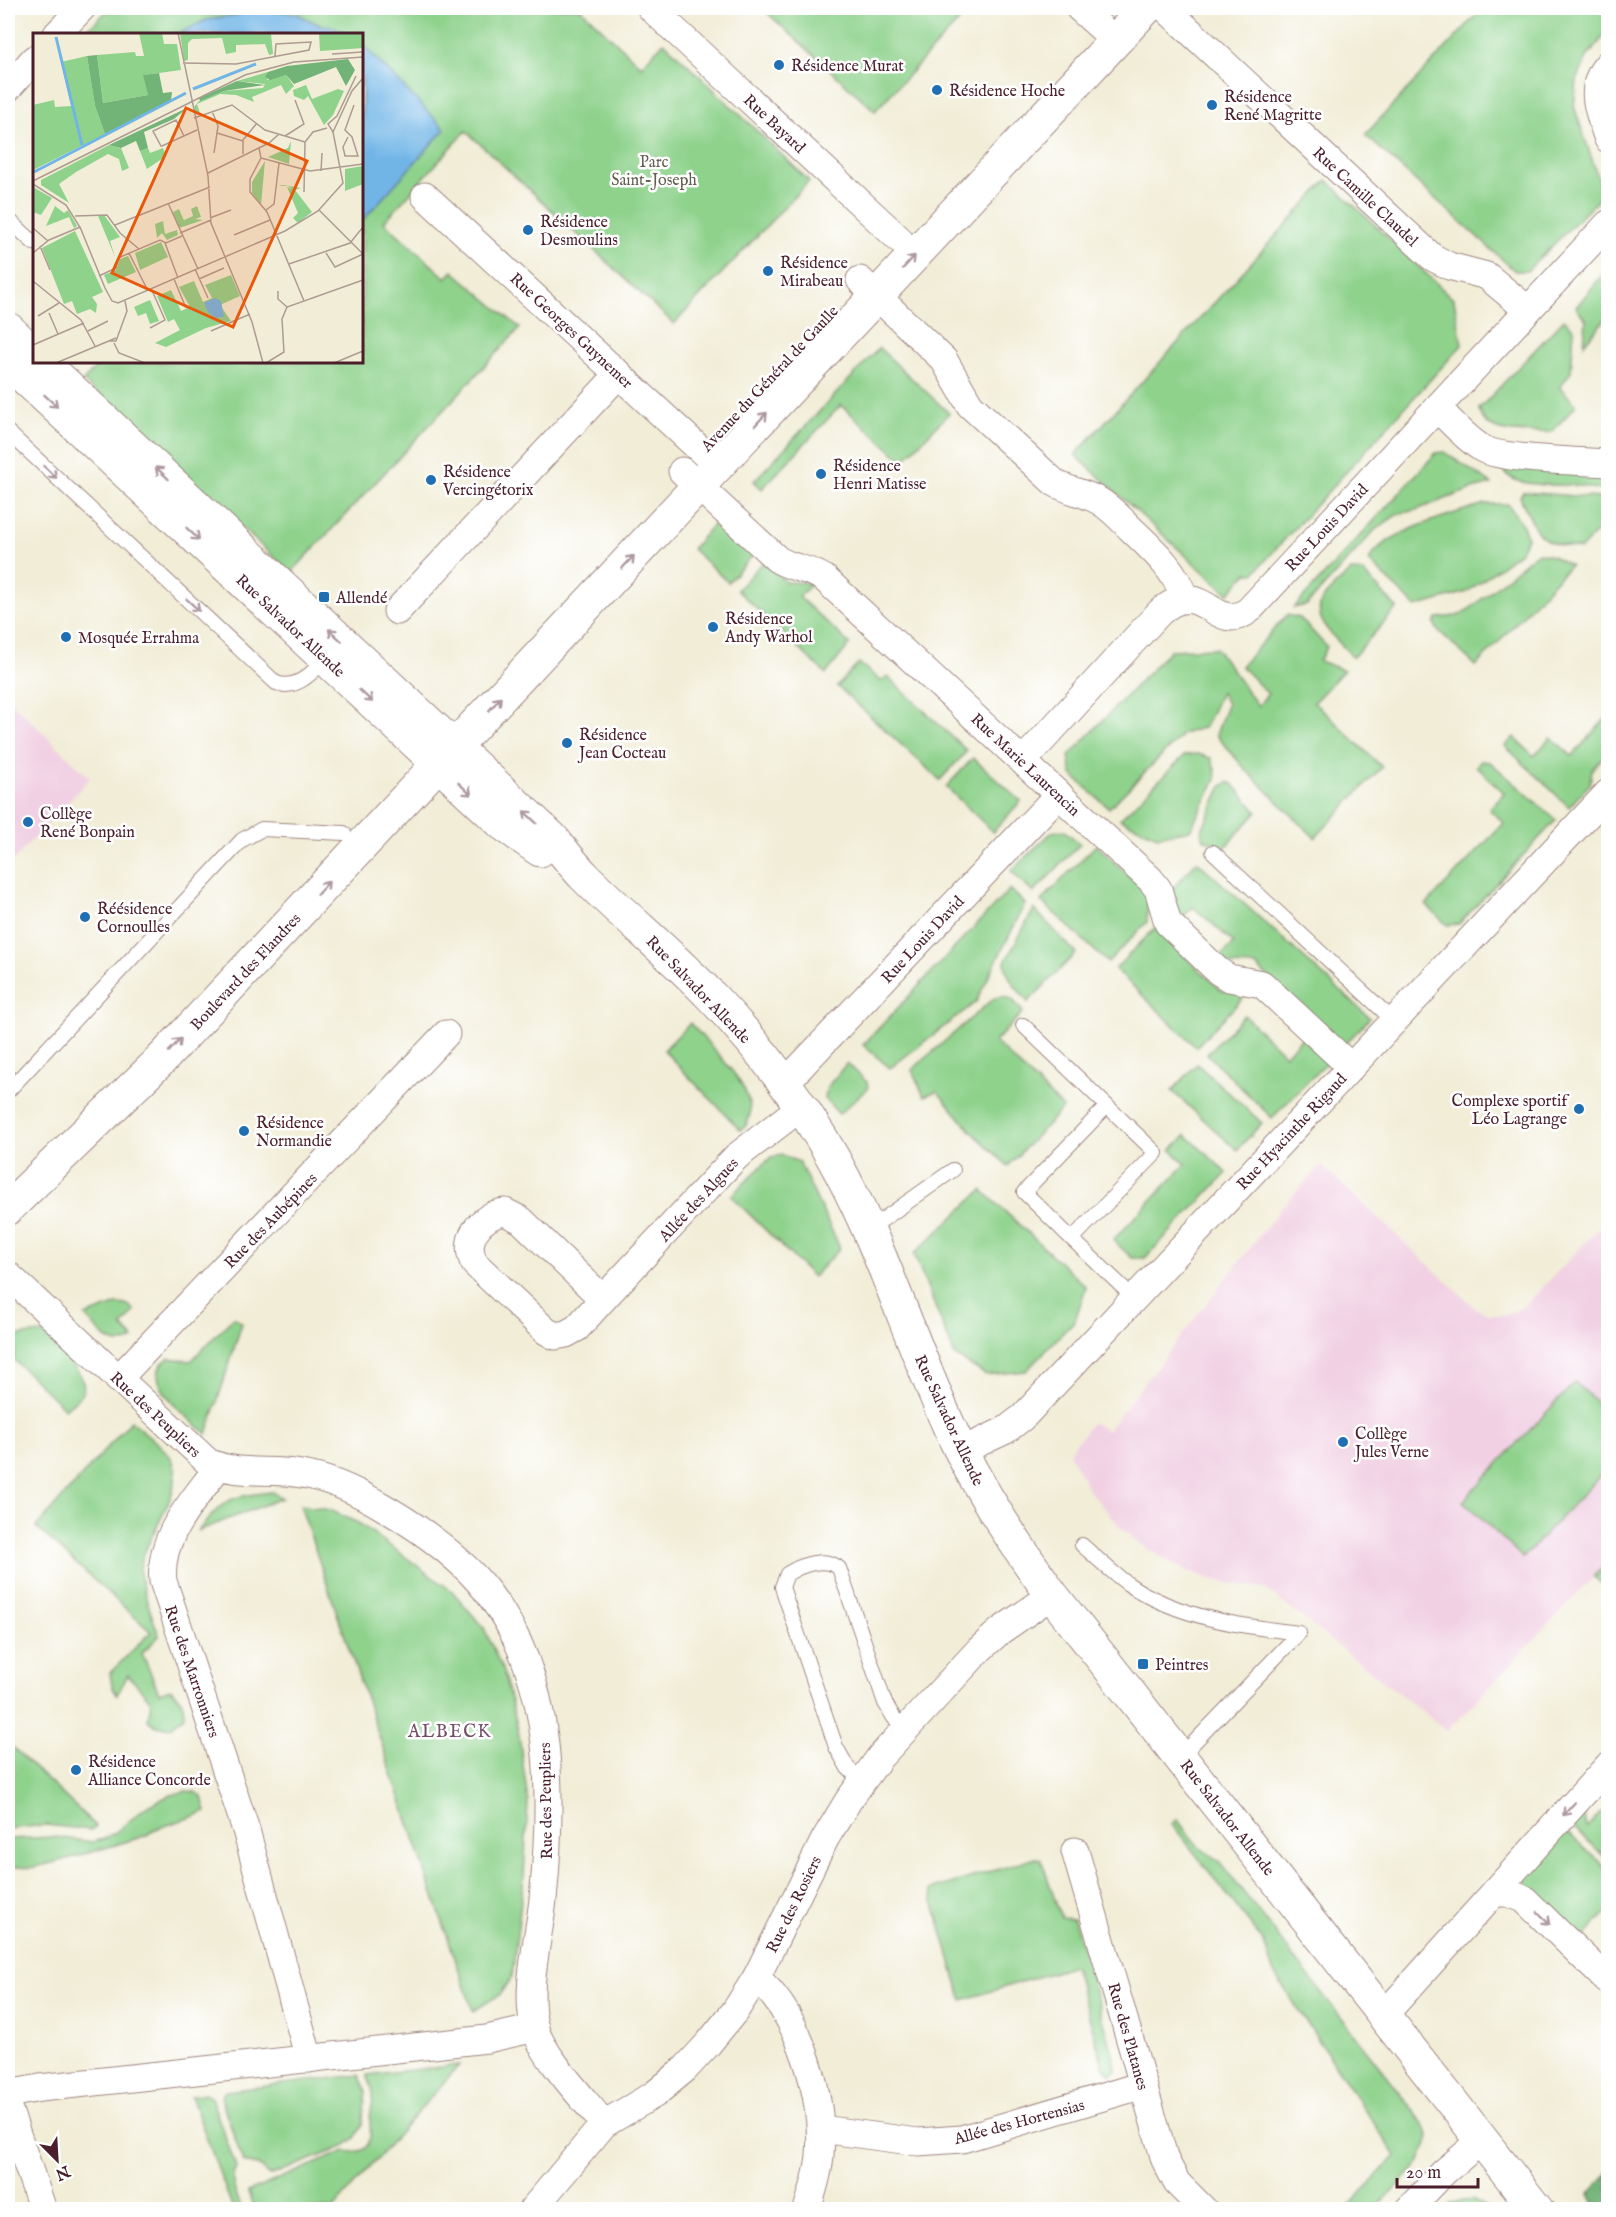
<svg xmlns="http://www.w3.org/2000/svg" width="1616" height="2217" font-family="'IM FELL English',serif">
<rect width="100%" height="100%" fill="#fff"/>
<filter id="ink" filterUnits="userSpaceOnUse"><feTurbulence type="fractalNoise" baseFrequency=".0167" numOctaves="2"/><feDisplacementMap in="SourceGraphic" scale="12" xChannelSelector="R" yChannelSelector="G"/><feConvolveMatrix kernelMatrix="1 2 1 2 8 2 1 2 1" color-interpolation-filters="sRGB"/></filter>
<filter id="wash" filterUnits="userSpaceOnUse"><feTurbulence type="fractalNoise" baseFrequency=".008" numOctaves="4" result="noise"/><feDisplacementMap in="SourceGraphic" scale="24" xChannelSelector="R" yChannelSelector="G"/><feGaussianBlur stdDeviation="1.35" result="paint"/><feColorMatrix in="noise" values="0 0 0 0 0 0 0 0 0 0 0 0 0 0 0 0 0 1.4 0 .05"/><feComposite in="paint" operator="in"/></filter>
<g filter="url(#wash)">
<rect width="100%" height="100%" fill="#f1edd7"/>
<g fill="#f1d0e3">
<polygon points="8,699 90,778 8,866"/>
<polygon points="1321,1165 1474,1307 1487,1314 1506,1315 1526,1305 1600,1227 1608,1221 1608,1562 1447,1731 1264,1588 1232,1584 1208,1578 1180,1568 1140,1544 1120,1527 1089,1490 1069,1453 1092,1422 1107,1431 1282,1207"/>
</g>
<g fill="#8ed28c" stroke="#6c785c" stroke-width="1.5">
<polygon points="110,8 582,8 581,9 641,66 664,42 809,181 674,324 466,131 384,222 446,278 453,271 520,328 291,573 83,381 101,362 362,362 362,34 83,34"/>
<polygon points="762,8 971,8 875,111"/>
<polygon points="1483,8 1608,8 1608,31 1587,57 1577,81 1574,106 1602,189 1602,196 1527,271 1515,271 1365,135"/>
<polygon points="1327,180 1454,300 1462,345 1254,573 1247,573 1228,594 1075,455"/>
<polygon points="1608,268 1608,316 1584,344 1586,320 1576,307"/>
<path d="M1564,319L1574,329L1571,372L1560,387L1576,405L1552,432C1529,432 1485,439 1479,409Z"/>
<polygon points="879,348 949,413 903,461 841,405 762,489 754,481"/>
<polygon points="1444,452 1492,484 1472,489 1416,510 1398,514 1375,530 1307,605 1294,608 1436,453"/>
<path d="M1502,466L1608,473V491C1599,490 1590,487 1580,486C1561,483 1508,491 1502,466Z"/>
<path d="M1523,492L1600,498L1608,502V519L1581,549C1568,547 1550,545 1540,535C1533,527 1528,512 1522,502L1520,496Z"/>
<path d="M1485,504H1508L1523,526L1527,538L1521,551L1467,592L1416,607L1369,561C1378,534 1458,512 1485,504Z"/>
<polygon points="718,519 755,553 728,582 692,549"/>
<polygon points="1539,553 1552,556 1570,565 1476,666 1437,629 1434,623 1437,618 1457,616 1471,608 1534,555"/>
<polygon points="764,561 786,582 812,583 799,597 850,644 826,674 737,590"/>
<path d="M1351,571L1363,572L1397,608L1353,657C1341,643 1312,622 1321,602C1327,591 1342,580 1351,571Z"/>
<polygon points="1287,615 1300,618 1327,647 1319,661 1344,670 1314,702 1382,767 1315,838 1246,770 1216,735 1227,704 1221,692 1205,727 1183,734 1109,808 1072,775 1069,756 1170,650 1216,648 1258,706 1268,694 1241,666"/>
<polygon points="859,663 881,681 887,676 967,751 940,780 837,686"/>
<polygon points="1608,716 1608,752 1592,769 1590,784 1569,807 1505,746 1514,737 1534,756 1551,737 1572,756"/>
<polygon points="1198,754 1211,758 1215,769 1216,779 1190,830 1157,836 1120,819 1185,755"/>
<polygon points="973,758 1021,801 993,832 946,787"/>
<polygon points="1481,761 1490,762 1556,820 1459,924 1447,925 1426,905 1504,823 1489,809 1504,793 1476,766"/>
<polygon points="1228,782 1233,784 1257,812 1224,848 1204,839 1201,832 1222,786"/>
<polygon points="1064,830 1080,844 1033,893 1011,871 1052,832"/>
<polygon points="1096,845 1148,893 1147,922 1108,963 1041,901"/>
<polygon points="1197,861 1370,1018 1343,1046 1256,966 1229,965 1220,957 1234,943 1193,907 1180,920 1172,913 1172,889"/>
<polygon points="1010,889 1025,904 976,1002 890,1068 863,1045"/>
<path d="M1034,909L1076,953L1028,1002C1018,989 1006,979 1005,962Z"/>
<polygon points="1155,928 1222,991 1250,991 1196,1047 1115,969"/>
<polygon points="1002,996 1012,999 1023,1012 995,1042 1063,1108 1008,1166 971,1131 937,1091 924,1096 912,1070 993,999"/>
<polygon points="1244,1015 1285,1055 1302,1038 1327,1062 1272,1118 1207,1054"/>
<path d="M690,1023C707,1043 753,1085 750,1113C750,1117 747,1123 745,1127L740,1130C715,1102 688,1078 664,1050Z"/>
<polygon points="847,1063 867,1082 868,1088 839,1114 825,1099 827,1087"/>
<polygon points="1197,1064 1262,1123 1237,1150 1172,1091"/>
<polygon points="1186,1135 1227,1173 1145,1258 1132,1258 1113,1240 1186,1164 1171,1150"/>
<polygon points="782,1155 799,1162 840,1248 813,1277 731,1196 771,1157"/>
<polygon points="982,1190 1086,1287 1075,1320 1026,1371 986,1375 955,1356 914,1254"/>
<path d="M117,1304L128,1305L135,1311L122,1326L134,1339C111,1352 100,1332 85,1316Z"/>
<path d="M234,1317L242,1323L207,1434C190,1419 135,1379 169,1358L191,1361Z"/>
<path d="M42,1333C52,1344 92,1377 82,1393C79,1399 70,1404 65,1409L14,1360L16,1336Z"/>
<polygon points="1575,1382 1608,1413 1608,1467 1523,1558 1463,1501"/>
<path d="M131,1421C141,1430 164,1447 171,1458C190,1488 143,1537 140,1570C139,1583 154,1621 159,1636L142,1653L159,1693L170,1689C181,1696 184,1703 184,1716L171,1727C162,1728 155,1727 148,1720L151,1701L128,1675L117,1695L112,1686L110,1673L151,1632L36,1527Z"/>
<path d="M273,1492L282,1498L198,1531C227,1497 228,1497 273,1492Z"/>
<polygon points="300,1505 330,1510 360,1524 452,1591 484,1628 503,1671 518,1729 528,1801 524,1876 512,1977 501,1994 473,2011"/>
<polygon points="1608,1562 1608,1589 1594,1577"/>
<polygon points="8,1743 96,1826 91,1830 47,1825 8,1829"/>
<path d="M186,1791L195,1792L202,1797L206,1812L153,1830L147,1835C110,1847 73,1858 35,1867C24,1869 19,1865 8,1868V1839L55,1837L93,1842L104,1839L116,1832L145,1808L168,1796Z"/>
<polygon points="1582,1803 1586,1828 1608,1805 1608,1860 1567,1821"/>
<polygon points="1177,1819 1196,1845 1219,1861 1424,2124 1429,2138 1419,2164 1374,2209 1346,2209 1396,2156 1273,1972 1264,1942 1172,1824"/>
<polygon points="1564,1829 1608,1870 1608,1911 1581,1940 1527,1886 1526,1870"/>
<polygon points="1036,1858 1041,1859 1061,1918 1074,1919 1114,2057 1116,2070 1112,2075 1104,2068 1074,1966 962,2000 930,1890"/>
<path d="M459,2065L333,2209H254L248,2192L345,2151C368,2155 372,2143 370,2123C369,2113 374,2103 373,2094C373,2088 369,2081 367,2075Z"/>
<polygon points="359,2075 366,2091 362,2126 355,2138 343,2147 269,2176 258,2165 243,2162 221,2098 225,2091"/>
<path d="M205,2093L211,2098L236,2167C228,2180 237,2196 242,2209H233L191,2096Z"/>
<polygon points="1472,2200 1489,2209 1444,2209 1451,2203"/>
</g>
<polygon fill="#72b478" stroke="#5e6a52" stroke-width="1.5" points="1608,2172 1608,2209 1598,2209 1590,2193"/>
<g fill="#71b5e7" stroke="#5e6a89" stroke-width="1.5">
<polygon points="265,10 295,13 318,24 337,28 348,34 178,34 206,20"/>
<polygon points="362,44 445,129 362,221"/>
</g>
</g>
<g filter="url(#ink)">
<g fill="none" stroke-linecap="round" stroke-linejoin="round">
<defs>
<g id="service">
<polyline points="8,219 34,243"/>
<path d="M8,432L276,683C297,691 312,672 326,659"/>
<polyline points="1213,852 1394,1021"/>
<polyline points="1023,1025 1156,1153 1072,1239 1134,1298"/>
<polyline points="8,1091 242,840 262,829 344,833"/>
<polyline points="868,1230 953,1170"/>
<polyline points="1072,1239 1024,1192 1107,1106"/>
<path d="M1082,1545C1097,1558 1111,1572 1128,1584C1179,1618 1240,1626 1299,1633L1180,1757"/>
<path d="M861,1781L848,1768L836,1747L782,1587L787,1574C801,1565 825,1556 839,1568L885,1703L894,1718L906,1727"/>
</g>
<g id="minor">
<polyline points="651,8 899,239"/>
<polyline points="1079,8 1116,41"/>
<polyline points="1165,8 1432,257 1449,266 1487,276 1528,310"/>
<polyline points="57,34 82,8"/>
<path d="M1608,64C1587,87 1599,113 1608,139"/>
<polyline points="8,88 34,59"/>
<polyline points="425,196 718,466"/>
<path d="M860,280L944,360L970,405L1055,483C1069,491 1085,493 1099,501C1111,508 1121,519 1131,529C1153,550 1175,569 1185,599"/>
<path d="M1437,408C1451,421 1466,439 1483,449C1504,460 1581,461 1608,463"/>
<path d="M682,471L777,559C792,569 810,568 825,579L1150,879L1158,889L1168,923L1218,971L1229,978L1262,984L1351,1067"/>
<polyline points="397,611 619,374"/>
<path d="M1023,761L1160,612C1204,574 1214,637 1249,610L1608,224"/>
<polyline points="784,1084 1059,794"/>
<path d="M505,1212L521,1220L603,1299L577,1328L566,1334L555,1336L546,1331L475,1264C461,1241 480,1215 505,1212Z"/>
<path d="M8,1275L208,1462C240,1476 268,1468 301,1474C330,1478 360,1493 385,1508C424,1531 462,1558 489,1594C555,1680 553,1796 543,1899C539,1939 524,1990 535,2029C544,2058 585,2100 604,2124"/>
<polyline points="603,1299 736,1157 801,1107"/>
<polyline points="118,1379 446,1034"/>
<polyline points="961,1451 1006,1430 1023,1417 1608,793"/>
<path d="M218,1467C193,1502 158,1536 163,1581L246,1830L309,2059"/>
<polyline points="1075,1851 1165,2160 1177,2183 1204,2210"/>
<polyline points="1495,1893 1508,1893 1524,1899 1608,1981"/>
<path d="M756,1978C800,2014 825,2099 820,2155C819,2174 812,2192 807,2210"/>
<polyline points="1384,2015 1608,1766"/>
<polyline points="8,2094 40,2088 487,2039 535,2028"/>
<polyline points="8,2108 43,2210"/>
<polyline points="821,2129 918,2142 962,2139 1143,2085"/>
<polyline points="532,2210 604,2124 655,2094 685,2069 708,2044 735,2011 756,1978 825,1839 848,1801 880,1757 979,1650 1000,1631 1052,1595"/>
<polyline points="1408,2210 1444,2172 1482,2140"/>
</g>
<g id="tertiary">
<polyline points="8,329 34,354"/>
<polyline points="8,362 503,824 540,850"/>
<path d="M42,362L552,838C563,851 573,865 585,877C626,918 672,955 712,997C753,1040 791,1088 822,1139C876,1228 906,1331 949,1426C976,1486 1013,1541 1052,1595L1537,2210"/>
<polyline points="8,1208 161,1060 1146,8"/>
</g>
</defs>
<use href="#service" stroke="#9e8681" stroke-width="16"/>
<use href="#minor" stroke="#9e8681" stroke-width="29"/>
<use href="#tertiary" stroke="#9e8681" stroke-width="35"/>
<use href="#service" stroke="#fff" stroke-width="14"/>
<use href="#minor" stroke="#fff" stroke-width="27"/>
<use href="#tertiary" stroke="#fff" stroke-width="33"/>
</g>
<defs><path id="oneway-shaft" d="M-6 0H5M1.5-3L5.5 0L1.5 3" fill="none" stroke-width="1.6" stroke-linecap="round" stroke-linejoin="round" transform="scale(1.5)"/></defs>
<g stroke="#ae9aa0">
<use href="#oneway-shaft" transform="translate(909 262) rotate(-47)"/>
<use href="#oneway-shaft" transform="translate(51 401) rotate(43)"/>
<use href="#oneway-shaft" transform="translate(761 419) rotate(-47)"/>
<use href="#oneway-shaft" transform="translate(50 472) rotate(43)"/>
<use href="#oneway-shaft" transform="translate(162 473) rotate(-137)"/>
<use href="#oneway-shaft" transform="translate(193 534) rotate(43)"/>
<use href="#oneway-shaft" transform="translate(628 562) rotate(-47)"/>
<use href="#oneway-shaft" transform="translate(193 605) rotate(43)"/>
<use href="#oneway-shaft" transform="translate(335 635) rotate(-137)"/>
<use href="#oneway-shaft" transform="translate(366 696) rotate(43)"/>
<use href="#oneway-shaft" transform="translate(495 704) rotate(-47)"/>
<use href="#oneway-shaft" transform="translate(465 789) rotate(43)"/>
<use href="#oneway-shaft" transform="translate(530 817) rotate(-137)"/>
<use href="#oneway-shaft" transform="translate(323 888) rotate(-47)"/>
<use href="#oneway-shaft" transform="translate(175 1045) rotate(-47)"/>
<use href="#oneway-shaft" transform="translate(1569 1809) rotate(132)"/>
<use href="#oneway-shaft" transform="translate(1544 1918) rotate(44)"/>
</g>
</g>
<g fill="#1f6fb2" stroke="#fff" stroke-width="2">
<circle cx="779" cy="65" r="6"/>
<circle cx="937" cy="90" r="6"/>
<circle cx="1212" cy="105" r="6"/>
<circle cx="528" cy="230" r="6"/>
<circle cx="768" cy="271" r="6"/>
<circle cx="821" cy="474" r="6"/>
<circle cx="431" cy="480" r="6"/>
<rect x="318" y="591" width="12" height="12" rx="3"/>
<circle cx="713" cy="627" r="6"/>
<circle cx="66" cy="637" r="6"/>
<circle cx="567" cy="743" r="6"/>
<circle cx="28" cy="822" r="6"/>
<circle cx="85" cy="917" r="6"/>
<circle cx="1579" cy="1109" r="6"/>
<circle cx="244" cy="1131" r="6"/>
<circle cx="1343" cy="1442" r="6"/>
<rect x="1137" y="1658" width="12" height="12" rx="3"/>
<circle cx="76" cy="1770" r="6"/>
</g>
<g text-anchor="middle" stroke-width="5" stroke-linejoin="round" paint-order="stroke">
<g font-size="16" fill="#4a1f2b" stroke="#fff" text-anchor="start">
<text x="791" y="71">Résidence Murat</text>
<text x="949" y="96">Résidence Hoche</text>
<text x="1224" y="102">Résidence<tspan x="1224" dy="18">René Magritte</tspan></text>
<text x="540" y="227">Résidence<tspan x="540" dy="18">Desmoulins</tspan></text>
<text x="780" y="268">Résidence<tspan x="780" dy="18">Mirabeau</tspan></text>
<text x="833" y="471">Résidence<tspan x="833" dy="18">Henri Matisse</tspan></text>
<text x="443" y="477">Résidence<tspan x="443" dy="18">Vercingétorix</tspan></text>
<text x="336" y="603">Allendé</text>
<text x="725" y="624">Résidence<tspan x="725" dy="18">Andy Warhol</tspan></text>
<text x="78" y="643">Mosquée Errahma</text>
<text x="579" y="740">Résidence<tspan x="579" dy="18">Jean Cocteau</tspan></text>
<text x="40" y="819">Collège<tspan x="40" dy="18">René Bonpain</tspan></text>
<text x="97" y="914">Réésidence<tspan x="97" dy="18">Cornoulles</tspan></text>
<text x="1567" y="1106" text-anchor="end">Complexe sportif<tspan x="1567" dy="18">Léo Lagrange</tspan></text>
<text x="256" y="1128">Résidence<tspan x="256" dy="18">Normandie</tspan></text>
<text x="1355" y="1439">Collège<tspan x="1355" dy="18">Jules Verne</tspan></text>
<text x="1155" y="1670">Peintres</text>
<text x="88" y="1767">Résidence<tspan x="88" dy="18">Alliance Concorde</tspan></text>
</g>
<g font-size="16" fill="#4a1f2b" stroke="#fff">
<text transform="translate(775 123) rotate(43)" y="6">Rue Bayard</text>
<text transform="translate(1366 196) rotate(43)" y="6">Rue Camille Claudel</text>
<text transform="translate(572 330) rotate(43)" y="6">Rue Georges Guynemer</text>
<text transform="translate(769 378) rotate(-47)" y="6">Avenue du Général de Gaulle</text>
<text transform="translate(1326 527) rotate(-47)" y="6">Rue Louis David</text>
<text transform="translate(291 625) rotate(43)" y="6">Rue Salvador Allende</text>
<text transform="translate(1026 764) rotate(43)" y="6">Rue Marie Laurencin</text>
<text transform="translate(922 939) rotate(-47)" y="6">Rue Louis David</text>
<text transform="translate(245 971) rotate(-47)" y="6">Boulevard des Flandres</text>
<text transform="translate(699 989) rotate(46)" y="6">Rue Salvador Allende</text>
<text transform="translate(1291 1131) rotate(-47)" y="6">Rue Hyacinthe Rigaud</text>
<text transform="translate(698 1199) rotate(-47)" y="6">Allée des Algues</text>
<text transform="translate(270 1220) rotate(-46)" y="6">Rue des Aubépines</text>
<text transform="translate(156 1414) rotate(43)" y="6">Rue des Peupliers</text>
<text transform="translate(950 1420) rotate(65)" y="6">Rue Salvador Allende</text>
<text transform="translate(193 1671) rotate(71)" y="6">Rue des Marronniers</text>
<text transform="translate(545 1801) rotate(-91)" y="6">Rue des Peupliers</text>
<text transform="translate(1228 1817) rotate(52)" y="6">Rue Salvador Allende</text>
<text transform="translate(793 1904) rotate(-64)" y="6">Rue des Rosiers</text>
<text transform="translate(1129 2036) rotate(74)" y="6">Rue des Platanes</text>
<text transform="translate(1019 2121) rotate(-15)" y="6">Allée des Hortensias</text>
</g>
<g font-size="16" fill="#625e4d" stroke="#fff">
<text x="654" y="167">Parc<tspan x="654" dy="18">Saint-Joseph</tspan></text>
</g>
<g font-size="18" letter-spacing="1.5" fill="#734e67" stroke="#fff">
<text x="450" y="1737">ALBECK</text>
</g>
</g>
<g transform="translate(33 33)">
<rect width="330" height="330" fill="#f1edd7"/>
<path d="M106,0H129L131,11H144L148,37L111,42L115,62L70,70L64,22L102,19L103,23H111ZM147,0L238,1L240,21L236,22L232,11L203,12V19L193,21L189,5L159,6L155,10V27L151,28ZM286,0H326L330,3V15L287,18ZM54,23L62,73L72,101L0,137V72L21,67L22,74L38,73L28,29ZM235,39L234,47L253,42L261,53L253,61L248,52L219,64L221,69L203,62L187,61L164,71L167,80L163,81L161,74L166,68L191,58L230,55L232,51L204,48ZM273,52L279,66L305,56L311,58L300,82L291,92L275,63L271,67L261,63L260,57ZM258,108L256,131L235,124L255,115ZM76,112L88,115L96,135L89,138L86,126L75,121L43,139L26,151L36,170L8,152V147ZM115,115L117,120L130,115L133,123L114,136L107,118ZM232,128L228,172L219,160V149ZM330,133V151L312,158V136ZM250,152L268,155L262,157L279,179L265,190L260,185L265,180L254,154L259,156L255,153H245ZM0,154L19,165L8,182L0,179ZM22,173L31,180L35,177L44,193L41,195L36,184L13,193ZM164,173L168,184L162,186L170,187L146,195L140,179L146,176L153,192L151,187L160,183L158,176ZM71,182L87,204L77,208L82,224L65,183ZM130,188L132,201L144,197L145,202L134,207L129,200L124,205L122,191ZM42,198L70,259L59,264L64,271L63,280L57,276L44,281L39,268L31,271L9,215ZM128,209L135,224L107,237L102,220ZM95,223L103,239L75,251L71,242L83,237L87,226ZM198,242L207,263L187,272L198,288L173,295L133,314L122,310L147,297L141,286L135,289L124,263L138,257L148,278L157,274L146,254L161,248L170,269L179,265L172,252ZM117,267L126,288L117,291L113,280L105,283L101,274Z" fill="#8ed28c"/>
<path d="M64,22L70,70L115,62L110,42L126,40L130,60L139,59L138,67L72,101L62,73L54,23ZM315,26L322,37L313,53L303,34L261,51L253,42L237,47L232,44L235,39L254,33ZM204,48L232,52L191,58L167,68L166,65ZM154,75L141,86L111,99L115,115L107,118L103,108L88,115L76,112Z" fill="#72b478"/>
<path d="M182,265L188,268L191,284L195,283L183,285L175,279L171,270Z" fill="#71b5e7"/>
<path fill="none" stroke="#71b5e7" stroke-width="3" d="M23,4L49,112M160,56L223,31M1,139L153,60"/>
<path fill="none" stroke="#ae9b92" stroke-width="1.5" d="M145,0L175,143L178,190L219,289L230,330M299,21L330,19M150,30L203,31L276,17L278,9L243,11L242,23M179,78L185,93L181,120M161,85L199,72L232,97L272,109M300,99L295,91L304,83L323,43M300,99L319,58L330,45M184,100L210,108M151,103L143,87L120,98L128,113H129L164,97M252,103L271,91L262,67M315,104L310,114L312,123H325L319,104L312,97L321,72M226,115L228,125L217,146V159L234,179L271,268M210,121V107L224,90M228,125L277,138L330,131M288,138L289,120M175,140L236,110L246,101M0,148L212,42L261,29L330,24M0,151L33,172L48,196M271,159L272,109L280,99L294,95M135,170L165,236M233,177L241,171L246,130M286,177L330,221M42,183L74,182L87,200L106,216M177,185L198,177M82,192L177,154M47,194L72,255L79,268L85,270L252,198L285,178L310,150L300,99M0,195L15,208M147,200L178,187M201,202L237,187M132,210L145,245M7,213L17,237M0,220L16,207L47,194M96,220L115,258M293,220L302,234L330,221M256,231L317,210L330,194M162,236L175,265M66,243L83,235L85,225L127,207L133,210L149,203M141,246L153,275M166,246L191,235M0,248L48,287L62,313M245,258V266L254,274M16,280L25,301M5,283L26,270M117,295L132,287L118,255M55,298L75,288M178,298L217,281M76,308H83L94,278L92,268M81,310L86,320L112,330M0,312L51,290M23,330L83,305M233,330L251,319L249,286L254,274L330,247M301,330L330,318"/>
<path fill="#e8590c" fill-opacity="0.15" stroke="#e8590c" stroke-width="3" d="M153,75L274,128L200,294L79,240Z"/>
<rect width="330" height="330" fill="none" stroke="#4a1f2b" stroke-width="3"/>
</g>
<rect width="1616" height="2217" fill="none" stroke="#fff" stroke-width="30"/>
<g transform="translate(57 2160) rotate(156)" stroke="#ffffff" stroke-width="4.5" paint-order="stroke">
<path d="M0-4.5L10 22L0 15L-10 22Z" fill="#4a1f2b"/>
<text y="-9" font-size="16" font-weight="bold" text-anchor="middle" fill="#4a1f2b">N</text>
</g>
<path d="M1397 2178v9h81v-9" fill="none" stroke="#4a1f2b" stroke-width="3"/>
<text x="1406" y="2178" font-size="18" fill="#4a1f2b" stroke="#ffffff" stroke-width="4.5" paint-order="stroke">20 m</text>
</svg>
